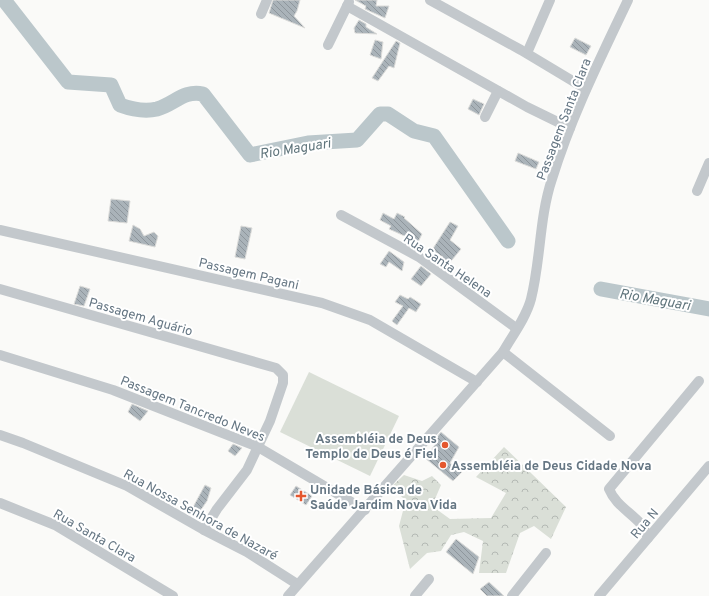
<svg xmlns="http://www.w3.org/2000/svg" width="709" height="596" font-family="Overpass,sans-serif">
<defs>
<pattern id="forest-crowns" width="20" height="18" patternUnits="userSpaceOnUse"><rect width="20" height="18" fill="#dadfd7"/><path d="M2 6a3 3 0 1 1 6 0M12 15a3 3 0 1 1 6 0" fill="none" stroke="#b4b9b4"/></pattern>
<pattern id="building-back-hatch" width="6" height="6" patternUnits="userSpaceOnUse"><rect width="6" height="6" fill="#aab3b9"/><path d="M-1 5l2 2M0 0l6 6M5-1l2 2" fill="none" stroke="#8e969c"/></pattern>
</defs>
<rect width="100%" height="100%" fill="#fafaf8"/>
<polygon fill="url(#forest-crowns)" points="504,447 566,507 551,539 534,526 520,533 506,573 479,573 483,541 464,532 451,535 441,551 427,553 410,569 399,526 404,507 403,498 391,487 404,475 422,481 432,476 441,485 432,506 450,519 491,518 506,493 476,477"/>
<polygon fill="#dadfd7" points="309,372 399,416 370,476 280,432"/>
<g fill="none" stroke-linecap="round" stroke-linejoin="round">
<g stroke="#bbc7cb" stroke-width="15">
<path d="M4,0L68,82L111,85L120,105C131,109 145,112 157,109C175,104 183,90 203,94L250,155L308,143L357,140L380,114H388L414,131L434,136L508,241"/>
<polyline points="601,289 709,309"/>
</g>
</g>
<g fill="url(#building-back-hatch)" stroke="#dcdcda">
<polygon points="273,0 300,0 297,11 294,16 305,28 269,13"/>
<polygon points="355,0 377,0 376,6 389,6 385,18 365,9 366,6"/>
<polygon points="359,20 366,24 366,27 377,34 355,33 354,28"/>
<polygon points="575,38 591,46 586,55 570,47"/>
<polygon points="375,40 383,42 381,59 370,55"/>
<polygon points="396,41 400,43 394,68 389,66 378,81 372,78"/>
<polygon points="473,99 484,104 479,115 468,109"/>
<polygon points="518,153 539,162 536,169 515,161"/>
<polygon points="111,199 130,201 127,223 108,221"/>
<polygon points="383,213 394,219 397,213 405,217 404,218 422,234 418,242 389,229 391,226 380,220"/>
<polygon points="450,222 458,226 450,240 461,249 447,266 441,260 443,257 432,250"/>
<polygon points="133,225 140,229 144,236 154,232 158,236 155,247 129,241"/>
<polygon points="241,226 252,228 245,259 235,257"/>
<polygon points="389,251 404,262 402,271 389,262 386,267 380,264"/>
<polygon points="421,266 431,274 421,286 411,279"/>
<polygon points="80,286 90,289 84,306 74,304"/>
<polygon points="400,295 408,299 410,297 421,304 416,312 409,308 397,325 392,321 403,306 395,302"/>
<polygon points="132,404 148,411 140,421 128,412"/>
<polygon points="441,432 459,447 450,463 462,472 453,481 425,458 435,445 432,443"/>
<polygon points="233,444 242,448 235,456 228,451"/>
<polygon points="205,485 211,488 207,501 198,514 192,509"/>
<polygon points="296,486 312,496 306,505 290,495"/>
<polygon points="456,539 479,557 473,574 446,552"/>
<polygon points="489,582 504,596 487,596 480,589"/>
</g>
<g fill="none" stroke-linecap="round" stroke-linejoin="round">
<g stroke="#c3c8cc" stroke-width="10">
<polyline points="430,0 521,50 586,89"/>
<polyline points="347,6 527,107 570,128"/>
<polyline points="261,14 267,0"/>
<polyline points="328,45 349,2"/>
<polyline points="527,53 550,0"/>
<polyline points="485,117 498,91"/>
<polyline points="697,191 709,163"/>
<polyline points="341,215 419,257 516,328"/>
<polyline points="0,230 322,303 370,320 477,382"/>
<polyline points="0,289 276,368 283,375 283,383 270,421 247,470 217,509 204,530"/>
<polyline points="503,352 610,436"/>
<polyline points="0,355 113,390 258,447 365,510"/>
<polyline points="0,435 23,443 127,486 204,530 247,552 297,584"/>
<polyline points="0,503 55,525 173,596"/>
<path d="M648,538C646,533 644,528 641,524C630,512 615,504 609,489L699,381"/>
<path d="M288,596L503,352C512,336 526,318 531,299C541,259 539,218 552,179C571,117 600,59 628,0"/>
<polyline points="415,596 429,579"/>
<polyline points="512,596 546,553"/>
<polyline points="599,596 709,466"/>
</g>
</g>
<g fill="#e4572e" stroke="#fff" stroke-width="1.5">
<circle cx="445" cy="445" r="4"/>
<circle cx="443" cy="465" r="4"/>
<path d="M299 490h4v4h4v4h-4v4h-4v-4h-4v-4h4z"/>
</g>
<g text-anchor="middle" stroke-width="4" stroke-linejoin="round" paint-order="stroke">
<g font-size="13" fill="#657683" stroke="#fff">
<text transform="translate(563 119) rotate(-69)" y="5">Passagem Santa Clara</text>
<text transform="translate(448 265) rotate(34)" y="5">Rua Santa Helena</text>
<text transform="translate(249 273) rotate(13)" y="5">Passagem Pagani</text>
<text transform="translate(141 316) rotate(16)" y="5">Passagem Aguário</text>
<text transform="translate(193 408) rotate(22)" y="5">Passagem Tancredo Neves</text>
<text transform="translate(201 514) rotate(29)" y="5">Rua Nossa Senhora de Nazaré</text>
<text transform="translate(644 523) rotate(-50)" y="5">Rua N</text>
<text transform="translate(95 535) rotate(30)" y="5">Rua Santa Clara</text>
</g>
<g font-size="13" font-weight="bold" fill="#657683" stroke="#fff" text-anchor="start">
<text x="437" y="443" text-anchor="end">Assembléia de Deus<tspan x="437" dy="15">Templo de Deus é Fiel</tspan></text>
<text x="451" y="470">Assembléia de Deus Cidade Nova</text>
<text x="310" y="494">Unidade Básica de<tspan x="310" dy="15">Saúde Jardim Nova Vida</tspan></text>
</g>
<g font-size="14" font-style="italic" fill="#60757c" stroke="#fff">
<text transform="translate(295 148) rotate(-9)" y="5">Rio Maguari</text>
<text transform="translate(655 299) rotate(10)" y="5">Rio Maguari</text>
</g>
</g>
</svg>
